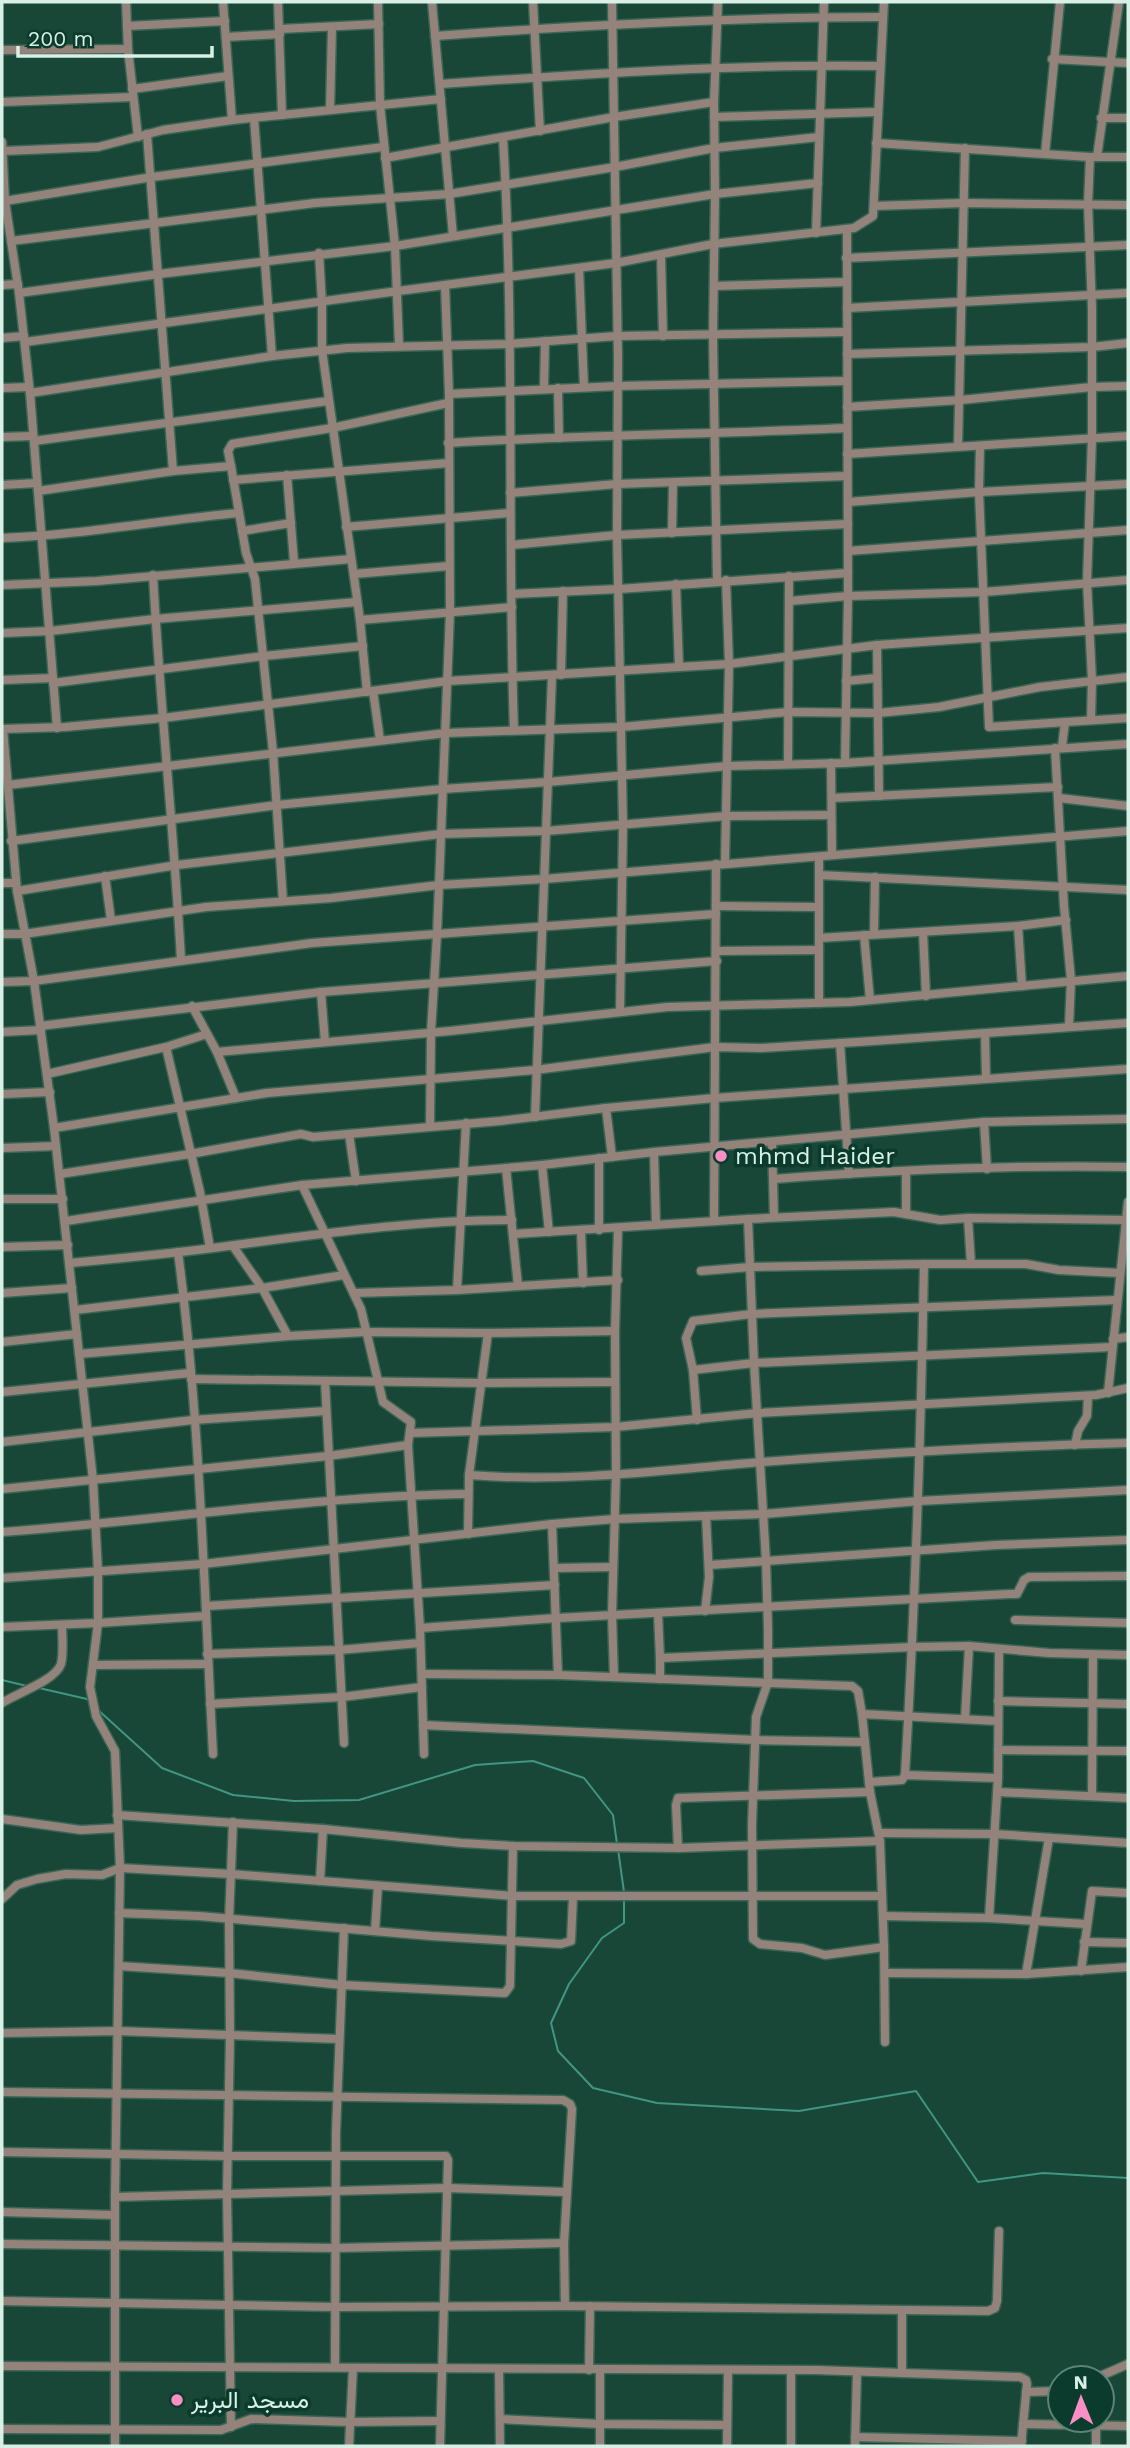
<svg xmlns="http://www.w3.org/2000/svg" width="1130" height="2448" font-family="'Work Sans',Vazirmatn,sans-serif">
<rect width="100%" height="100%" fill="#184637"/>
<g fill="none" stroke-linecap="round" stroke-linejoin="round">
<g stroke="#419681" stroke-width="2">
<polyline points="2,1680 27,1686"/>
<polyline points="39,1688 87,1699 91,1702"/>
<polyline points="97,1709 162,1768 233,1795 294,1801 359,1800 475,1765 533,1761 584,1778 613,1815 617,1844"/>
<polyline points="618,1849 624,1892"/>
<polyline points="624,1898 624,1923 602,1938 569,1984 551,2023 558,2051 593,2088 657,2103 799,2111 916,2091 978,2182 1043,2173 1128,2178"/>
</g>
<defs>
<g id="street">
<polyline points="126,2 128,49 138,137"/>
<polyline points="223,2 232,120"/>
<polyline points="278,2 282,115"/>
<polyline points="378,2 380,105 395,246 399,345"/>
<polyline points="432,2 453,236"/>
<polyline points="533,2 540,131"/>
<polyline points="612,2 618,358 617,535 623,825 620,1012"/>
<polyline points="127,26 225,21"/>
<polyline points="280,29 379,24"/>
<path d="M435,36C584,25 734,17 883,17"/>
<polyline points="226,37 280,34"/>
<polyline points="2,50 128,49"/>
<polyline points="1052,59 1128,63"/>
<path d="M440,84C586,74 732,64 880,66"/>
<polyline points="132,89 228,76"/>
<polyline points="2,102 133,97"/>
<polyline points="330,110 332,27"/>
<polyline points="714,117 877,112"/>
<polyline points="254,118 272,356"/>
<polyline points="1101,118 1128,118"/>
<polyline points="147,134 173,471"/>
<path d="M503,138C515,335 507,533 514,730"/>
<polyline points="2,142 5,201 19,293 30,393 57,728"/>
<polyline points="876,143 1090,157"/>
<polyline points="3,151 98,147 163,130 232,120 441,99"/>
<polyline points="1045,154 1060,2"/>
<polyline points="1097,157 1128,157"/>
<polyline points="385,158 614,117 714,102"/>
<polyline points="5,201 152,177 383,147"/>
<polyline points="874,206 963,203 1128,205"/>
<polyline points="816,233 824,2"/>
<polyline points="11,241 315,203 449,194 615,167 714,148 819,137"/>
<polyline points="319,253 322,303 322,350 360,620 367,692"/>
<polyline points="661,255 663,336"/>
<polyline points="846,258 1128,245"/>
<polyline points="579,268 584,387"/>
<polyline points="2,285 18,284"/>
<polyline points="714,286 847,282"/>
<polyline points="19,293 159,274 395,246 715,194 818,183"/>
<polyline points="847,308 1128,293"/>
<polyline points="2,338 24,336"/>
<polyline points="25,342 398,291 616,263 713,244 854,228 873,216 884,2"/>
<polyline points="847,354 1092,347 1128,343"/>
<polyline points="2,388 29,387"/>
<polyline points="558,388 559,438"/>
<polyline points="544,389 545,341"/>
<polyline points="30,393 272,356 347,348 508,344 617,336 847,332"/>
<polyline points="449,394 618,386 847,381"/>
<polyline points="847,407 961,400 1092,387 1128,386"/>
<polyline points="2,437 33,436"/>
<polyline points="34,441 328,401"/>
<path d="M448,443C581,435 714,434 847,428"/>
<polyline points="958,446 965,148"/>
<polyline points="980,446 979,492 989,727 1128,718"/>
<polyline points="847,454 1128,436"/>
<polyline points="231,466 246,553 255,579 273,752 283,901"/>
<polyline points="287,475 294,562"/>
<polyline points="233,480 449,463"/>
<polyline points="2,485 37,483"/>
<polyline points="38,491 173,471 231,466 228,451 232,444 332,428 448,403"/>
<polyline points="510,493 617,484 847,476"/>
<polyline points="848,502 979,492 1128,484"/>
<polyline points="346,527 509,513"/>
<polyline points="242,531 291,523"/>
<polyline points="672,533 673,483"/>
<path d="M2,538C81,535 160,520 239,513"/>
<polyline points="511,545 617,535 848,524"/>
<polyline points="848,551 1128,530"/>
<polyline points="354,574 449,566"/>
<path d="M153,575C160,704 174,832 181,960"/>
<polyline points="717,581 713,336 715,194 714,102 718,2"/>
<polyline points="676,584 679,667"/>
<polyline points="2,585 97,581 351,559"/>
<polyline points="512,594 619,589 848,573"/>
<polyline points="789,601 848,596 984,592 1128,580"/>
<polyline points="360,620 512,607"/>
<polyline points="2,633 50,631 155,619 357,602"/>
<polyline points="877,645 879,796"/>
<polyline points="561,675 563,591"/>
<polyline points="2,680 53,678"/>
<polyline points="846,681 877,678"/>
<polyline points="53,683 264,656 363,646"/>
<polyline points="373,691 380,740"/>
<polyline points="1091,720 1092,680 1087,582 1092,438 1092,308 1088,204 1090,157 1097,157 1119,2"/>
<polyline points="2,729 65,727 163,718 448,681 729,664 877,645 1128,628"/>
<polyline points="3,729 17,891 34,981 54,1128 93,1480 98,1571 98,1623 90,1687 96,1716 115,1751 120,1868 115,2197 115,2446"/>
<polyline points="1062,747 1065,722"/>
<polyline points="1055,748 1064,906 1071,980 1069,1026"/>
<polyline points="788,763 789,576"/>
<polyline points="831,763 832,855"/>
<polyline points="845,763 848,596 847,231"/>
<polyline points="8,785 446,733 621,727 788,712 878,713 939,707 1040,687 1128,677"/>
<polyline points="832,798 1058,787"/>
<polyline points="1059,798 1128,806"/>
<polyline points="11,841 277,805 443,789 548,782 728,766 845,763 1128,744"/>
<polyline points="725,863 729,664 726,580"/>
<polyline points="819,875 1128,890"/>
<polyline points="105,876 111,920"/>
<polyline points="2,883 16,883"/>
<polyline points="17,891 177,865 441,834 546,831 726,816 831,815"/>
<polyline points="716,906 819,907"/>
<polyline points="1018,926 1022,986"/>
<polyline points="923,932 926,996"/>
<polyline points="2,934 24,934 206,907 331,898 439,885 544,879 1128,831"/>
<polyline points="874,934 875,877"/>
<polyline points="864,935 870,1000"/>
<polyline points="819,938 1018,926 1066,920"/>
<polyline points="717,951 819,950"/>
<polyline points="2,982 34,981 312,943 716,914"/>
<polyline points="321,992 325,1042"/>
<polyline points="819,1003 819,857"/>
<polyline points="192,1006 217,1052 236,1098"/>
<polyline points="40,1026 321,992 717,961"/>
<polyline points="2,1032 41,1030"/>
<polyline points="985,1034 986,1077"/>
<polyline points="840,1043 849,1174"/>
<polyline points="166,1047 200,1192 210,1248"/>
<polyline points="217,1052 450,1031 667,1007 850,1002 1128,976"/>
<polyline points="47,1074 166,1047 207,1034"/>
<polyline points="2,1094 50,1092"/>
<polyline points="606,1108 612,1157"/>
<polyline points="535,1117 552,676"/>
<polyline points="984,1122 987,1169"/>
<polyline points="430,1126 431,1032 437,935 450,612 449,394 445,285"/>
<polyline points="54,1128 267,1093 535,1070 715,1047 761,1048 873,1041 1128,1023"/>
<polyline points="349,1134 356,1181"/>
<polyline points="772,1142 774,1217"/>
<polyline points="2,1148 56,1146"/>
<polyline points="654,1152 656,1225"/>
<polyline points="542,1165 549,1232"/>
<polyline points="506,1168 518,1286"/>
<polyline points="60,1174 190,1154 301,1134 313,1137 500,1121 606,1108 715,1098 1128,1069"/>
<path d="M774,1179C891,1170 1010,1165 1128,1167"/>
<polyline points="2,1199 63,1199"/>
<polyline points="906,1213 906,1172"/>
<polyline points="968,1218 971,1264"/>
<polyline points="748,1219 754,1363 766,1561 768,1629 768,1682 756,1717 752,1825 753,1939 760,1944 802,1948 825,1955 884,1947"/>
<polyline points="66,1221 302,1185 542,1165 654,1152 984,1122 1128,1119"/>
<polyline points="714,1221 716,864"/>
<polyline points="599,1230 599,1158"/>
<polyline points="581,1231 583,1283"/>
<polyline points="514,1234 748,1219 894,1212 940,1220 968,1218 1128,1220"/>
<polyline points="233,1246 262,1288 288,1336"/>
<polyline points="2,1247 68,1245"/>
<path d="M178,1252C200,1418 204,1587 213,1754"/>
<path d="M70,1263C125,1258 180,1253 235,1245C327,1233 419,1220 512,1220"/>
<polyline points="924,1264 1026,1264 1059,1270 1120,1273"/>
<path d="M701,1271L750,1267L924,1264C921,1434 915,1605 905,1775"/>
<polyline points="457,1290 466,1123"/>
<polyline points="2,1293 72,1288"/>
<polyline points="354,1293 457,1290 618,1280"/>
<polyline points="75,1310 262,1288 344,1275"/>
<polyline points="1113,1339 1128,1337"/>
<polyline points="2,1342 77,1334"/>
<polyline points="79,1354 288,1336 366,1332 488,1333 615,1331"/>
<polyline points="693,1370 754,1363 1112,1347"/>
<polyline points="191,1379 482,1383 615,1382"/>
<polyline points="325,1381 344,1743"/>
<polyline points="2,1392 190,1373"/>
<polyline points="1108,1393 1128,1202"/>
<polyline points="697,1420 693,1370 686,1338 693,1321 752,1314 1117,1300"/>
<polyline points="410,1433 615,1427 758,1413 1096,1395 1128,1388"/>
<polyline points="2,1442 193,1420 326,1411"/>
<polyline points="408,1445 420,1628 424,1754"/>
<polyline points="1075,1445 1078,1431 1087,1416 1088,1396"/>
<path d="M469,1475C567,1483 664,1470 761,1462C883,1453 1006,1446 1128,1443"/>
<polyline points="2,1489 328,1456 408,1445 411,1422 383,1402 361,1309 302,1185"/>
<polyline points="552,1524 558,1675"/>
<path d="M2,1532C157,1521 312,1496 468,1494"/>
<polyline points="468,1534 469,1475 488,1333"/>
<polyline points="709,1565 996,1545 1128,1540"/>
<polyline points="554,1568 613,1567"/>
<polyline points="2,1578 203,1564 552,1524 615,1519 764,1514 919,1501 1128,1490"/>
<polyline points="206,1606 555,1585"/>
<polyline points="705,1611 709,1577 706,1516"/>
<polyline points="658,1614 660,1658 913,1647 969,1646 1049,1653 1128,1655"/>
<polyline points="1015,1620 1128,1623"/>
<polyline points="2,1627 98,1623 206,1616"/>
<polyline points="420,1628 557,1618 1009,1594 1017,1594 1024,1580 1029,1577 1128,1576"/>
<polyline points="207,1654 339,1650 420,1643"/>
<polyline points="660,1658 660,1679"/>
<polyline points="93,1665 208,1664"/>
<polyline points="422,1674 558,1675 852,1686 858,1691 862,1714 998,1721"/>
<polyline points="614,1677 612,1615 616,1475 615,1331 618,1229"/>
<polyline points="998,1701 1128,1704"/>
<path d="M2,1703C17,1693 55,1681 61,1664C64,1652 62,1637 62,1625"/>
<polyline points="210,1704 342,1697 422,1687"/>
<polyline points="862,1714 870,1792 880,1841 884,1947 885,2042"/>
<polyline points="965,1719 969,1646"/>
<polyline points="423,1725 755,1740 865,1742"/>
<polyline points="998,1750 1128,1751"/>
<polyline points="869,1782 902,1780 905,1775 998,1778"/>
<polyline points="997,1792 1128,1798"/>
<polyline points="1092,1796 1093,1655"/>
<polyline points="117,1815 323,1829 461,1843 513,1846 678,1848 880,1841"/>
<polyline points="2,1819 81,1830 118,1828"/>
<polyline points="879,1833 994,1834 1128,1843"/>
<polyline points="678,1848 676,1805 678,1798 870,1792"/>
<polyline points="320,1881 323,1829"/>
<polyline points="2,1899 17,1885 37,1879 66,1874 102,1875 120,1868 231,1874 512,1896 882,1896"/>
<polyline points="119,1913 199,1916 431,1936 561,1944 571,1941 573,1897"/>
<polyline points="883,1916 989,1918 1086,1924"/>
<polyline points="989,1918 998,1778 999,1650"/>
<polyline points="375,1931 378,1886"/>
<polyline points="1084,1942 1128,1943"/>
<polyline points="119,1966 229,1973 342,1985 505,1993 510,1986 513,1846"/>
<polyline points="1081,1971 1092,1891 1128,1893"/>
<polyline points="885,1973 1026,1974 1128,1967"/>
<polyline points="1026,1974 1049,1838"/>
<polyline points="2,2033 118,2031 339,2039"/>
<polyline points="2,2092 563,2100 570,2104 572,2109 564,2243 565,2306"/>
<polyline points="2,2152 228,2156 446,2156 448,2160 440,2446"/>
<polyline points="115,2197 447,2188 566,2192"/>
<polyline points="2,2212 115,2215"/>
<polyline points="2,2244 335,2248 564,2243"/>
<polyline points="2,2301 335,2307 565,2306 988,2311 995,2308 997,2301 999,2231"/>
<polyline points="2,2366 816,2370 1020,2377 1026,2380 1027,2384 1021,2446"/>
<polyline points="335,2367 336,2132 344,1928"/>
<polyline points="499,2370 500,2446"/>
<polyline points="589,2370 590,2306"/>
<polyline points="791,2370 791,2446"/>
<polyline points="902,2373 902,2311"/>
<polyline points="1096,2378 1128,2364"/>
<polyline points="1026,2392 1060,2391"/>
<polyline points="500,2419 600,2424 727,2425"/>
<polyline points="1023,2424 1128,2426"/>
<polyline points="1096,2425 1096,2446"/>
<polyline points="231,2427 227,2194 230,2036 229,1920 233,1822"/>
<polyline points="2,2429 221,2430 251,2419 349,2422 440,2421"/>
<polyline points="855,2437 1022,2441"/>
<polyline points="349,2446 353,2368"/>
<polyline points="600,2446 600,2370"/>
<polyline points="727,2446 728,2371"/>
<polyline points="855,2446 857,2372"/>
</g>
</defs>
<use href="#street" stroke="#3b6556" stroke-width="11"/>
<use href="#street" stroke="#94837a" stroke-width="8"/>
</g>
<g fill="#fb8fc5" stroke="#0b3b2d" stroke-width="2.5">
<circle cx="721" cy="1156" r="7"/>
<circle cx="177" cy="2400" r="7"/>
</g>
<g text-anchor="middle" stroke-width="7" stroke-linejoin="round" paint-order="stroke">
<g font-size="24" fill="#d8f0e6" stroke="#0b3b2d" text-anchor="start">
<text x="735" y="1164">mhmd Haider</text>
<text x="191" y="2408">مسجد البرير</text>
</g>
</g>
<rect width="1130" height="2448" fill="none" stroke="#d8f0e6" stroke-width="7"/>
<g transform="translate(1081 2399) rotate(359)"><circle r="33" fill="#0b3b2d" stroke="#5d8377" stroke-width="2"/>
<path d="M0-5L12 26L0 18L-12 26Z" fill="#fb8fc5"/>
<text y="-10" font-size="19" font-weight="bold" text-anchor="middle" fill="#d8f0e6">N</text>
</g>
<path d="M18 46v10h194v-10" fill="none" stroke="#d8f0e6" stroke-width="3.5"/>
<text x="28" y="46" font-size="21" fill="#d8f0e6" stroke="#0b3b2d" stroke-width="5" paint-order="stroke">200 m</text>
</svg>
